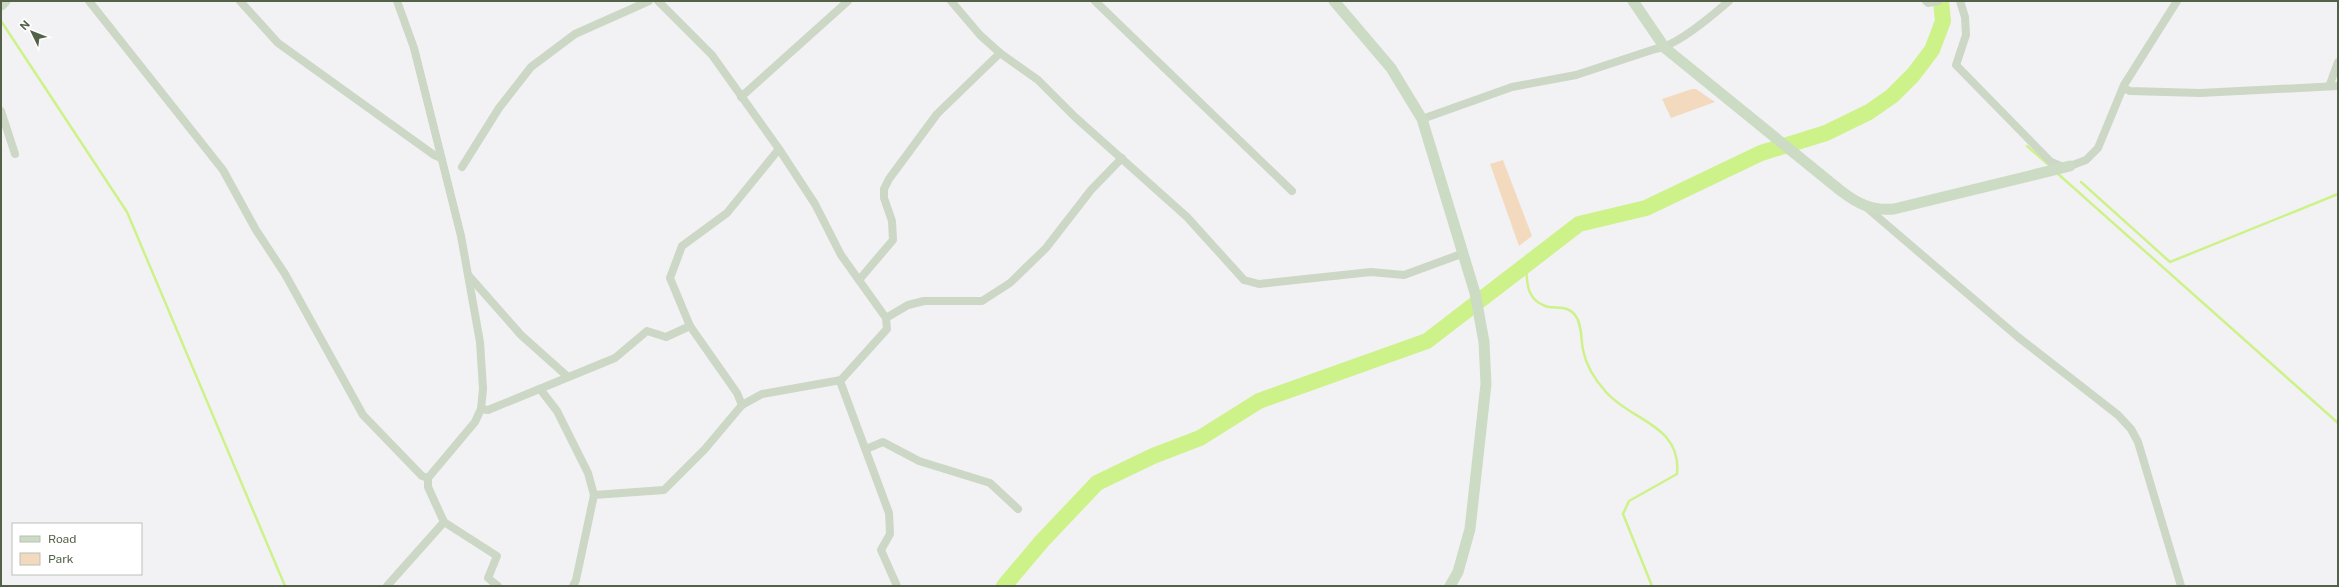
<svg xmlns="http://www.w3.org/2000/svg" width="2339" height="587" font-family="'Public Sans',sans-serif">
<rect width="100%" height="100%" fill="#f2f2f4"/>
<g fill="#f3dabf">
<polygon points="1692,89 1696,89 1715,102 1671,118 1662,99"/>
<polygon points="1503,160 1532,236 1519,246 1490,164"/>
</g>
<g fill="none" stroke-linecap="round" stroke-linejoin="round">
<g stroke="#cef28a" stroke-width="2.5">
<polyline points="1,21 127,212 285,586"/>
<polyline points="2027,146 2051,167"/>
<polyline points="2057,173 2338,423"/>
<polyline points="2081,182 2170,262 2338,194"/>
<path d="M1526,265C1527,282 1526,299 1545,306C1550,308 1557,307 1563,308C1568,309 1572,311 1575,315C1582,323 1581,340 1583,350C1586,365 1596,381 1606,392C1631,421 1682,425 1677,474L1629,501L1623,514L1652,586"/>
</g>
<polyline stroke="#cef28a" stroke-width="16" points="1004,586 1042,541 1097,483 1153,456 1200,438 1259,401 1427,341 1579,224 1646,208 1761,153 1826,133 1869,112 1892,96 1913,75 1932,50 1943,21 1941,1"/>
<g stroke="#ccd7c5" stroke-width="8">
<polyline points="89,1 223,170 256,230 285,274 363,415 422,476 428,478"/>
<polyline points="240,1 278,43 434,155 441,158"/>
<polyline points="951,1 980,35 1000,53 1038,80 1075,117 1187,217 1244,280 1259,284 1371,272 1404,275 1464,253"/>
<polyline points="1095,1 1292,191"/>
<polyline points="1926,1 1928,3 1938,1"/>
<polyline points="1960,1 1965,17 1966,35 1956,65 2051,162 2063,167"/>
<polyline points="2330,84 2338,62"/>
<polyline points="2123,88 2130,91 2200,93 2338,86"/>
<polyline points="741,97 848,1"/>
<polyline points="1,111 15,154"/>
<path d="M1422,119L1512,87L1576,75L1655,49C1675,47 1713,15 1729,1"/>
<polyline points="2070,166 2086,160 2098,148 2124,85 2177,1"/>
<polyline points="462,167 499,108 531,67 575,34 649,1"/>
<polyline points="1866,207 2018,337 2118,415 2131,429 2138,442 2181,586"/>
<polyline points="469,276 521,335 568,377"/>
<polyline points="859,280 893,240 892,221 884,198 884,189 889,179 937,114 1000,53"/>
<polyline points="886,318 908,305 924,301 982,301 1010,283 1046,248 1091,190 1122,158"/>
<polyline points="840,381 889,513 890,534 881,550 897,586"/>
<polyline points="540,389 557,411 588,473 594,495 576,580 573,586"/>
<polyline points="742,405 737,393 690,326 670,278 682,246 727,213 779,149"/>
<polyline points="481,409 488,410 615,358 647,331 666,337 690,326"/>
<polyline points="866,449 883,442 919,461 990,483 1018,509"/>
<polyline points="594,495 664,490 705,449 742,405 762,394 841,380 887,329 886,318 841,255 815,204 779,149 712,55 658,1"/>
<polyline points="444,522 497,556 488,578 498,586"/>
<polyline points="387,586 444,522 428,487 428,478 475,422 481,409 483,389 480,342 461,236 414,48 397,1"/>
</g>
<g stroke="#ccdbc4" stroke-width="11">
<polyline points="1334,1 1391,68 1422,119 1475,293 1484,342 1486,384 1470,529 1458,572 1450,586"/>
<path d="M1633,1L1665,48L1841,191C1858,204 1872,211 1894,209L2070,166"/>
<polyline points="1,5 5,1"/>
</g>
</g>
<rect width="2339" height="587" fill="none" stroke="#526148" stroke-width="4"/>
<rect x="12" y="523" width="130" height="52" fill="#ffffff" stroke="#bac0b6"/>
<rect x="20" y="536" width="20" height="6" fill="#ccdbc4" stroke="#bac0b6"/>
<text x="48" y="543" font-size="12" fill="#526148">Road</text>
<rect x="20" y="553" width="20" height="12" fill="#f3dabf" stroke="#bac0b6"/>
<text x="48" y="563" font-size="12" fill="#526148">Park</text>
<g transform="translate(32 32) rotate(313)" stroke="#ffffff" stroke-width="3" paint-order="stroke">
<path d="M0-3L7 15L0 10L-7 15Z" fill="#526148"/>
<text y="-6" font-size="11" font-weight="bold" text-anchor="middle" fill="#526148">N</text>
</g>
</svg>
